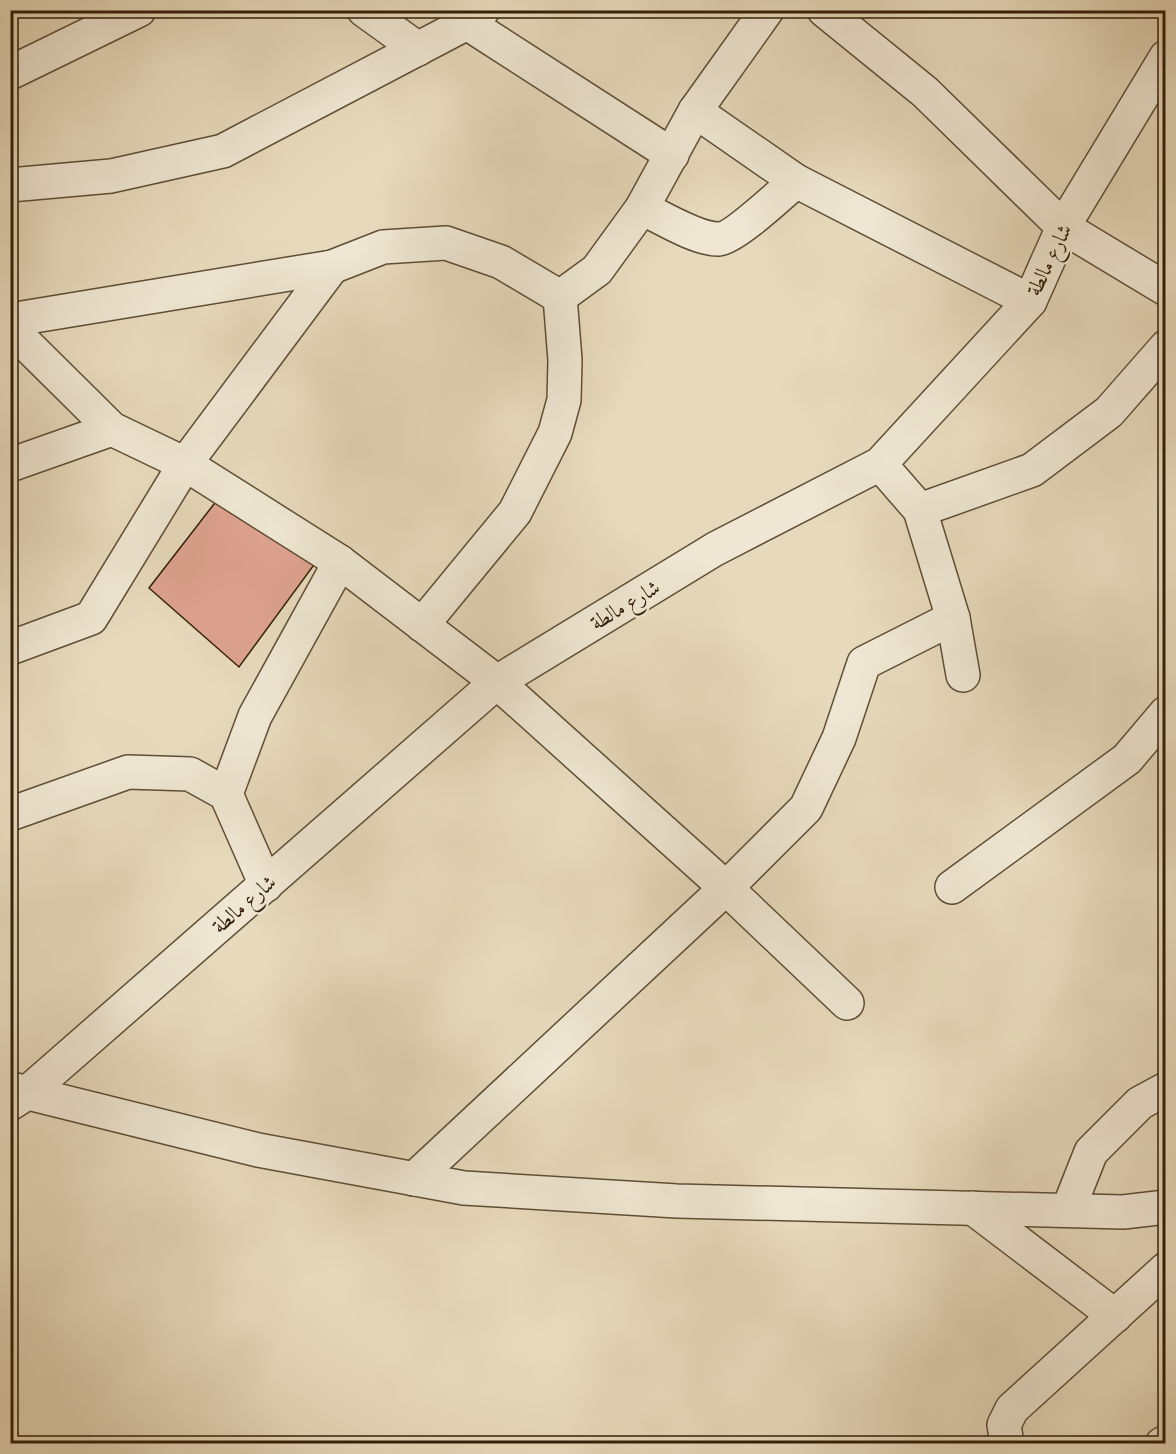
<svg xmlns="http://www.w3.org/2000/svg" width="1176" height="1454" font-family="'EB Garamond',Amiri,serif">
<rect width="100%" height="100%" fill="#e7dabc"/>
<filter id="stains"><feTurbulence type="fractalNoise" baseFrequency=".00333" numOctaves="4"/><feColorMatrix values="0 0 0 0 .2 0 0 0 0 .09 0 0 0 0 .02 0 0 0 .5 -.17"/></filter>
<radialGradient id="worn" r=".72"><stop offset=".6" stop-color="#630" stop-opacity="0"/><stop offset="1" stop-color="#630" stop-opacity=".3"/></radialGradient>
<polygon fill="#dea390" stroke="#321f08" stroke-width="1.5" points="221,495 319,558 239,667 149,588"/>
<g fill="none" stroke-linecap="round" stroke-linejoin="round">
<defs>
<g id="minor">
<polyline points="364,10 418,49"/>
<polyline points="824,10 925,92 1063,227 1166,289"/>
<polyline points="467,23 672,155"/>
<polyline points="10,73 139,10"/>
<polyline points="695,111 796,181 1030,301"/>
<polyline points="10,185 111,176 223,151 467,23 483,10"/>
<path d="M642,208C661,217 698,240 719,239C734,238 782,193 796,181"/>
<polyline points="560,297 597,270 642,208 695,111 767,10"/>
<polyline points="10,320 332,267 383,247 446,243 501,262 560,297 565,360 564,400 555,433 515,512 422,625"/>
<polyline points="10,328 112,429 185,464 340,562 497,682 726,888 847,1003"/>
<polyline points="880,464 920,510 953,618 963,675"/>
<polyline points="10,465 112,429"/>
<polyline points="920,510 1032,470 1109,412 1166,347"/>
<polyline points="10,648 91,618 185,464 332,267"/>
<polyline points="10,814 128,772 190,774 226,794"/>
<polyline points="266,885 226,794 255,716 340,562"/>
<polyline points="952,887 1127,759 1166,713"/>
<polyline points="12,1089 258,1150 464,1188 677,1201 1123,1212 1166,1207"/>
<polyline points="10,1104 27,1093 497,682 715,549 880,464 1030,301 1063,227 1166,57"/>
<polyline points="414,1179 726,888 806,808 839,738 864,663 953,618"/>
<polyline points="973,1208 1115,1316"/>
<polyline points="1068,1210 1091,1152 1140,1103 1166,1089"/>
<polyline points="1007,1444 1004,1425 1012,1409 1166,1269"/>
<polyline points="1162,1444 1166,1442"/>
</g>
</defs>
<use href="#minor" stroke="#5f4e35" stroke-width="36"/>
<use href="#minor" stroke="#efe7d3" stroke-width="33"/>
</g>
<g text-anchor="middle" stroke-width="4.5" stroke-linejoin="round" paint-order="stroke">
<g font-size="21" fill="#321f08" stroke="#efe7d3">
<text transform="translate(1049 260) rotate(-64)" y="7">شارع مالطة</text>
<text transform="translate(625 605) rotate(-31)" y="7">شارع مالطة</text>
<text transform="translate(244 904) rotate(-41)" y="7">شارع مالطة</text>
</g>
</g>
<rect width="1176" height="1454" fill="none" stroke="#e7dabc" stroke-width="36"/>
<rect x="12" y="12" width="1152" height="1430" fill="none" stroke="#321f08" stroke-width="3"/>
<rect x="18" y="18" width="1140" height="1418" fill="none" stroke="#321f08" stroke-width="1.5"/>
<rect width="100%" height="100%" filter="url(#stains)"/>
<rect width="100%" height="100%" fill="url(#worn)"/>
</svg>
